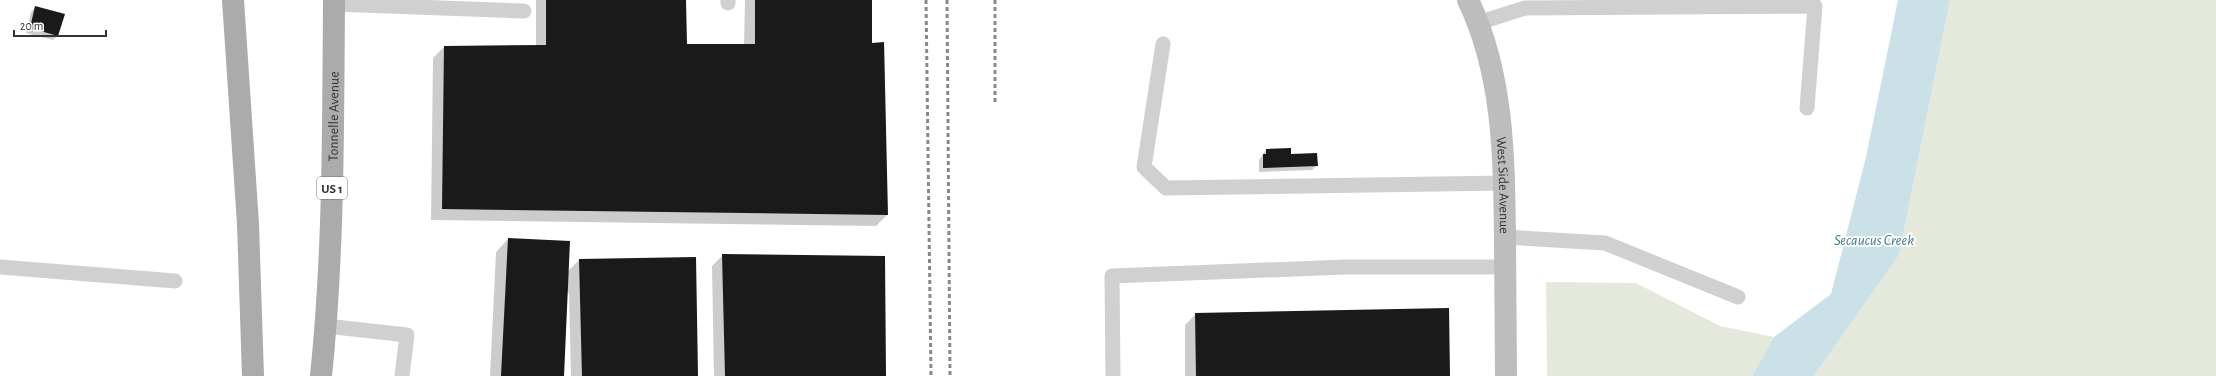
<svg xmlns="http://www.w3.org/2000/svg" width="2216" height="376" font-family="'Alegreya Sans',sans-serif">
<rect width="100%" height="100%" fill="#fff"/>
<g fill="#e4e9dc">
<polygon points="1950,0 2216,0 2216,376 1814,376 1899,255"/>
<polygon points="1546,282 1636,283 1720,326 1774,337 1752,376 1547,376"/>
</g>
<polygon fill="#cae1e8" points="1898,0 1950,0 1899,255 1814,376 1752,376 1774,337 1831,294 1866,157"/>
<g fill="#0003">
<polygon points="536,0 685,0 686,45 744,45 745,0 871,0 871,44 884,43 887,215 876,226 431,220 433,58 444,47 536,47"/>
<polygon points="36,7 58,35 53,40 26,33 31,12"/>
<polygon points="1266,150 1290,155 1317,165 1312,170 1259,172 1259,160"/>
<polygon points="508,239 568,271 579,260 697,376 571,376 569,293 567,293 563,376 490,376 496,252"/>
<polygon points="723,255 885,376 714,376 712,266"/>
<polygon points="1196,314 1449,376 1185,376 1185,325"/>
</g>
<g fill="#1a1a1a">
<polygon points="546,0 686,0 687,44 755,44 755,0 872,0 872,43 884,42 888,215 442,209 444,46 546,45"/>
<polygon points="35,6 65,14 58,36 30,28"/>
<polygon points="1291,148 1291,154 1317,153 1318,166 1263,168 1263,154 1266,154 1266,149"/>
<polygon points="508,238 570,241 564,376 501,376"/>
<polygon points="722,254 885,256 886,376 725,376"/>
<polygon points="696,257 698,376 582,376 579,259"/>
<polygon points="1449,308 1450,376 1196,376 1195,313"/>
</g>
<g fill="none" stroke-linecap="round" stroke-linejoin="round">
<g stroke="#d0d0d0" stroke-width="15">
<polyline points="728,3 728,0"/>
<polyline points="334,4 524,11"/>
<polyline points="1478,23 1525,8 1815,6 1807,108"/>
<polyline points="1163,44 1144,167 1166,188 1505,183"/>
<polyline points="1505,237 1605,243 1738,297"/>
<polyline points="0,267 175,281"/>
<polyline points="326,326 407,335 402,376"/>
<polyline points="1113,376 1112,276 1346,267 1505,267"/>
</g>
<path stroke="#bdbdbd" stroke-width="22" id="s1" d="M1468,0C1504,75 1504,158 1505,240C1505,285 1506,331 1506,376"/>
<g stroke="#ababab" stroke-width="22">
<polyline points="233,0 248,224 253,376"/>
<path id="s2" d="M321,376C334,251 333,125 334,0"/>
</g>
<g stroke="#888" stroke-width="3" stroke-dasharray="4 3" stroke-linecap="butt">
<polyline points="926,0 931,376"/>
<polyline points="947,0 950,376"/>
<polyline points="995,0 995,104"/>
</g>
</g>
<g text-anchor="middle" stroke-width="4" stroke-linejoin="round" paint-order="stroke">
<rect fill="#fff" stroke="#707070" stroke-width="1" x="317" y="177" width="30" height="22" rx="3"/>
<g font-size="13" font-weight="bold" fill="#333">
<text x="332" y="193">US 1</text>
</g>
<g font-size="14" fill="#333" stroke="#fff">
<text dy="5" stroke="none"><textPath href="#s2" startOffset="260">Tonnelle Avenue</textPath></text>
<text dy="5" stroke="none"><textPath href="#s1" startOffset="190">West Side Avenue</textPath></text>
</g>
<g font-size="15" font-style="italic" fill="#417a8b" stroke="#fff">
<text x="1874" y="245">Secaucus Creek</text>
</g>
</g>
<path d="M14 30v6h92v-6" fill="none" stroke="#333333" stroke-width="2"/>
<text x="20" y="30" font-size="12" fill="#333333" stroke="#ffffff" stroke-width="3" paint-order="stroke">20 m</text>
</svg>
